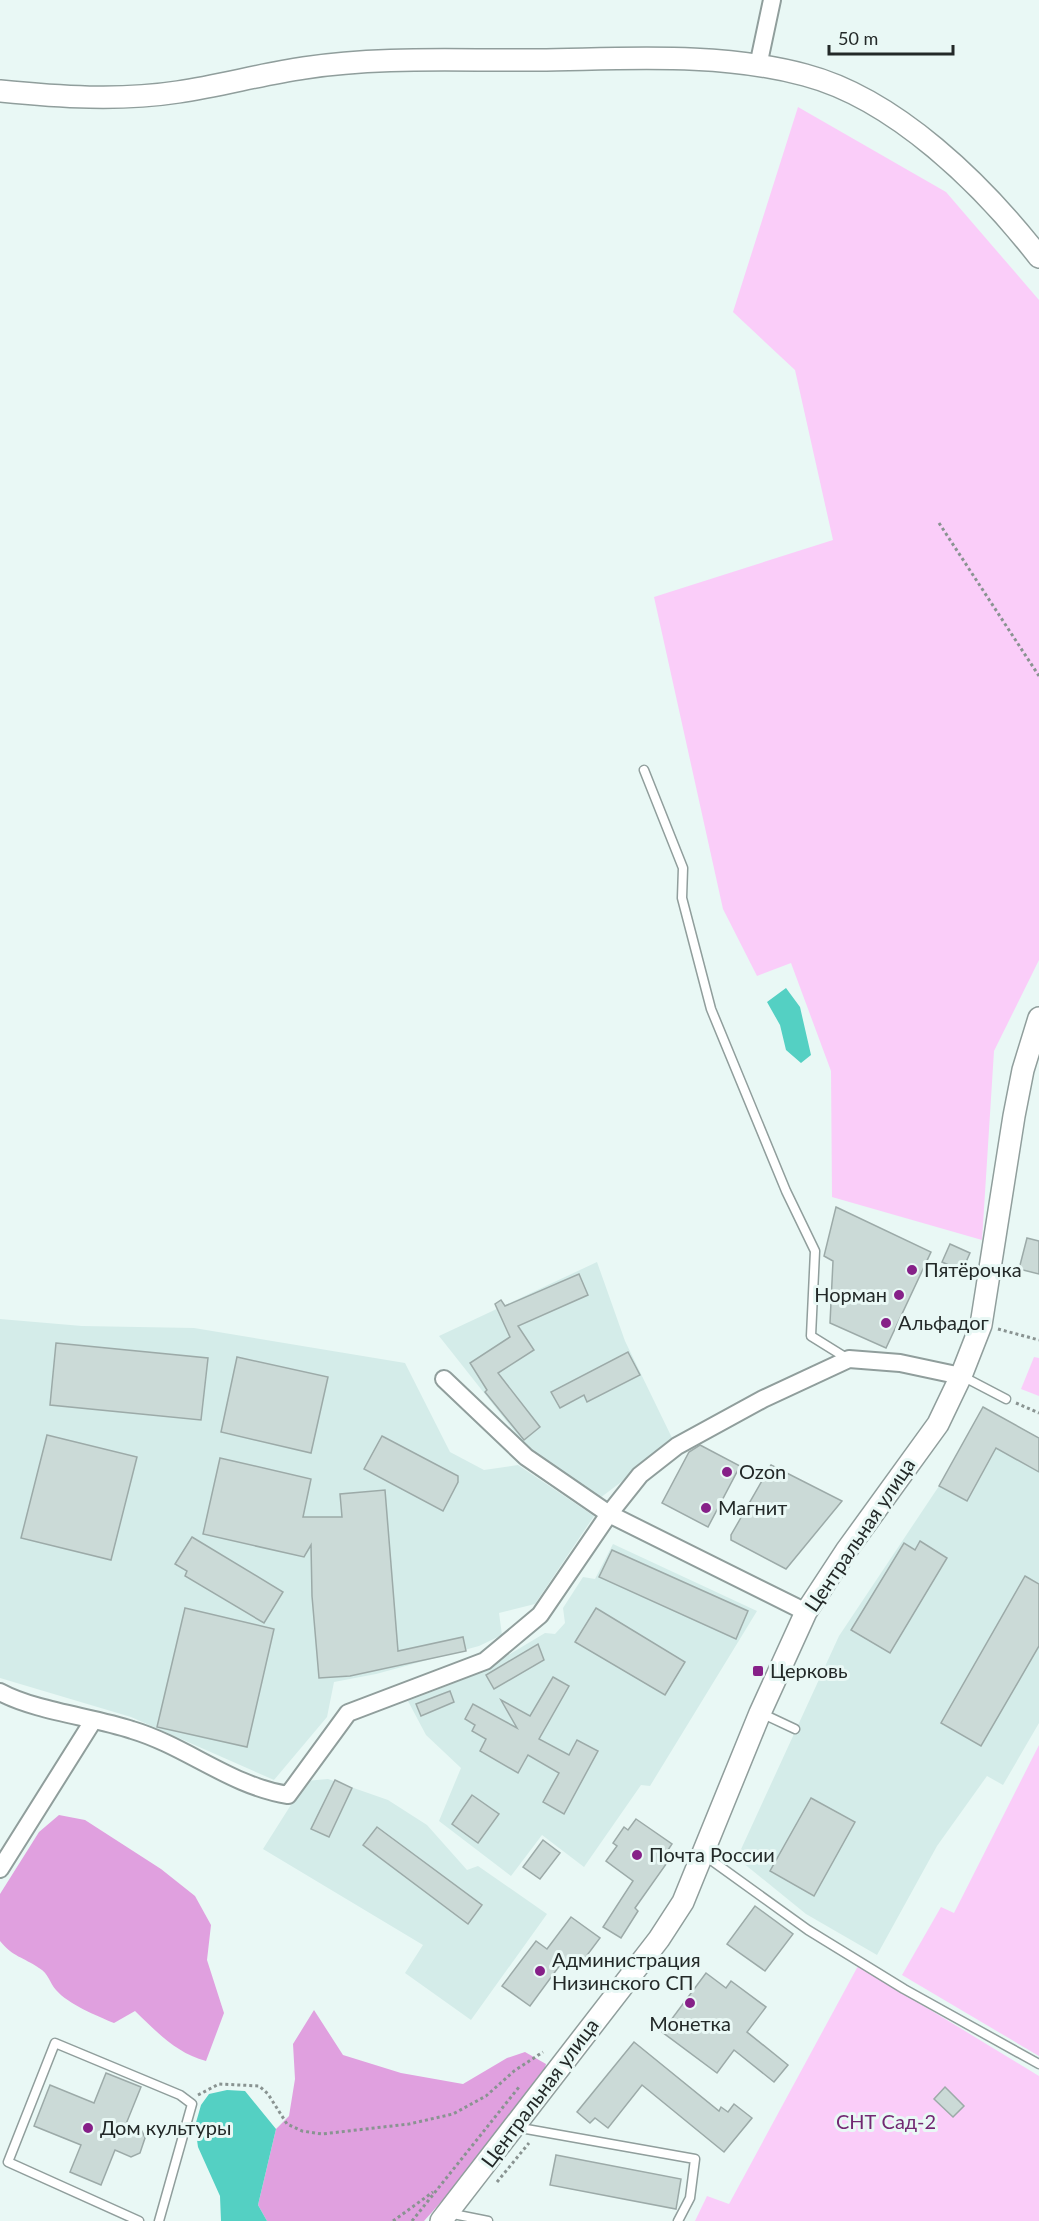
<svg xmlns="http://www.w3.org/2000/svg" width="1039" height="2221" font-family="Lato,sans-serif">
<rect width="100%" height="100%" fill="#e9f8f5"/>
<g fill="#d4ece9">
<polygon points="597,1262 625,1341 674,1442 600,1498 526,1446 439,1336"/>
<polygon points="0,1319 82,1326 194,1328 405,1363 450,1452 484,1470 518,1465 594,1516 535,1604 499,1613 502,1635 479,1646 376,1674 334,1682 327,1717 274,1780 131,1717 0,1678"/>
<polygon points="983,1407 1039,1438 1039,1723 1003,1785 987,1776 937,1846 877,1955 806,1914 737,1858 839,1636 939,1486"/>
<polygon points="613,1544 757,1611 650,1786 641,1785 584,1867 542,1835 511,1876 439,1821 461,1768 426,1735 408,1701 477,1674 545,1633 555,1634 565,1623 563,1608 583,1577 595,1579"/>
<polygon points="328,1779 388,1800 427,1825 467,1870 478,1866 547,1914 471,2020 405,1973 423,1945 263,1849 306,1781"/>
</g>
<g fill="#facdf9">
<polygon points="798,107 946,192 1039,300 1039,960 994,1051 982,1240 832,1197 831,1071 791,963 757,976 723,909 654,597 833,540 795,370 733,312"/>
<polygon points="1034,1357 1039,1358 1039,1396 1021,1389"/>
<polygon points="1039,1745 1039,2056 902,1975 941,1907 954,1913"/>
<polygon points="858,1966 1039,2076 1039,2221 695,2221 707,2196 729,2204"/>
</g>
<g fill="#e0a0df">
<path d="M59,1815L85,1820L161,1869L195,1896L211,1925L207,1960L224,2013L206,2061C176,2053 157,2032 135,2011L114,2023C97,2016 68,2004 56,1990C49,1982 49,1974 39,1968C23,1957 13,1957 0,1941V1894L39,1832Z"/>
<polygon points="314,2010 343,2055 401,2073 463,2084 507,2058 525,2052 546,2064 542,2079 475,2164 424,2221 267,2221 258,2205 276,2129 289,2116 295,2079 293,2044"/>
</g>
<g fill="#54d0c3">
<polygon points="786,988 800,1007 811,1055 801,1063 786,1050 780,1025 767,1002"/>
<polygon points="227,2090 245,2091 276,2129 258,2205 267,2221 221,2221 220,2196 198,2147 195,2126 201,2105 209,2094"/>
</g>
<g fill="#cbdad7" stroke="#9caaa8" stroke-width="1.5">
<polygon points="836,1207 931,1252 886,1348 830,1323 833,1261 824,1256"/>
<polygon points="1027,1238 1039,1241 1039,1274 1019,1269"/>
<polygon points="950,1244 970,1253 962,1271 942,1262"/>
<polygon points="579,1274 588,1295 518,1326 534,1350 498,1373 540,1427 524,1440 485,1392 487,1390 470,1363 510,1337 495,1304 501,1300 505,1306"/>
<polygon points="56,1343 208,1358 201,1420 50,1405"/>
<polygon points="628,1352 640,1375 587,1402 584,1395 560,1408 551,1392"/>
<polygon points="237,1357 328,1377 311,1453 221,1432"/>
<polygon points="983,1407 1039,1438 1039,1472 996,1448 967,1501 939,1486"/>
<polygon points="47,1435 137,1457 111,1560 21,1538"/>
<polygon points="382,1436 458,1476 458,1482 443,1511 364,1469"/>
<polygon points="700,1445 740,1466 708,1527 662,1503 689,1452"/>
<polygon points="220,1458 311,1479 303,1517 342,1517 340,1494 385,1490 398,1651 463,1637 466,1651 350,1676 319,1678 312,1596 311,1545 304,1557 203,1534"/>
<polygon points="771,1465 842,1501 786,1569 731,1540 731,1535"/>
<polygon points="192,1537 283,1592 264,1623 185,1576 187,1571 175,1564"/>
<polygon points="920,1541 947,1558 890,1653 851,1630 904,1543 915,1550"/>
<polygon points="612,1550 748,1611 736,1639 599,1577"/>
<polygon points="1025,1576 1039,1584 1039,1646 981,1746 941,1723"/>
<polygon points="185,1608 274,1629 247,1747 157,1727"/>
<polygon points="596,1608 685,1662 665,1695 575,1642"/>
<polygon points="538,1644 544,1660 494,1689 486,1675"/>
<polygon points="553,1677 569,1686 539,1739 569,1755 577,1740 598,1751 564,1814 543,1802 559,1773 528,1755 518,1773 480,1751 486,1739 472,1731 475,1725 465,1719 473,1704 517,1728 501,1700 530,1716"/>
<polygon points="450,1691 454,1702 421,1716 416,1704"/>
<polygon points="335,1780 352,1788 329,1837 311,1829"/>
<polygon points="472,1795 499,1814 478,1843 452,1824"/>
<polygon points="811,1798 855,1822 814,1896 770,1871"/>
<polygon points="636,1819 672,1844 664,1856 669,1860 635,1908 638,1911 621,1938 603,1927 633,1881 606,1861 617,1846 613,1843 624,1827 628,1830"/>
<polygon points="377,1827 482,1905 468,1924 363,1845"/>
<polygon points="543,1840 560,1853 540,1879 523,1867"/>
<polygon points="755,1906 793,1934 765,1971 727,1944"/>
<polygon points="571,1917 600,1938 576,1970 563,1961 530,2006 502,1986 536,1941 547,1949"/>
<polygon points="706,1973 726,1988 731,1981 766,2007 747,2032 788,2065 774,2082 734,2050 717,2073 662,2032"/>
<polygon points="634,2042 719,2111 721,2107 728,2112 734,2104 752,2118 724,2152 642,2085 608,2128 595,2118 590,2123 577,2112"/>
<polygon points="106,2073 141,2087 126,2124 142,2131 145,2138 140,2153 131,2157 115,2150 101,2185 70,2172 81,2145 34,2126 50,2085 94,2103"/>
<polygon points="945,2087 964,2106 953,2117 934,2099"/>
<polygon points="556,2155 681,2179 676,2209 550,2185"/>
</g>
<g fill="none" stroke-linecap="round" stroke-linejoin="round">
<defs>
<g id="service">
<polyline points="644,770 683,868 682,898 711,1009 786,1191 815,1251 811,1336 848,1359"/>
<polyline points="962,1376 1006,1399"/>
<polyline points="761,1713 795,1729"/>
<polyline points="704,1855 808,1930 904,1989 1039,2064"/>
<polyline points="515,2127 695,2159 690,2198 678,2221"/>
<polyline points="448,2213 488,2221"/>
<polyline points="139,2221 8,2162 55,2043 180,2095 192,2104 159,2221"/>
</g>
<g id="minor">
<polyline points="758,66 772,0"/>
<polyline points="444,1379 526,1457 609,1514 806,1612"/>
<path d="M0,1692C35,1711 93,1717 132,1730C186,1746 231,1786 288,1795L348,1713L485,1661L540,1615L609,1514L640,1475L677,1446L763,1399L849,1359L900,1363L961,1376"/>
<polyline points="0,1869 93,1721"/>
</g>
<g id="tertiary">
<path d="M0,91C59,97 120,101 178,92C220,86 262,74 304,68C381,56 461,61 538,60C627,59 719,52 805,75C896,99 983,185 1039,257"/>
<polyline points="441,2221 659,1939 683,1902 760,1713 806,1612 846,1551 938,1424 961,1376 981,1325 1014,1116 1023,1070 1039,1018"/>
</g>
</defs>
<use href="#service" stroke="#909e9c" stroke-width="11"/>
<use href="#minor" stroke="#909e9c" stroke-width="20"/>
<use href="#tertiary" stroke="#909e9c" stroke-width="24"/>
<g stroke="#899391" stroke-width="3" stroke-dasharray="3 3" stroke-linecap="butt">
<polyline points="939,523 1039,676"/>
<polyline points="998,1329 1039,1340"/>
<polyline points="1016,1403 1039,1413"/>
<polyline points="198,2095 219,2084 259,2086 268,2094 287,2124 302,2131 322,2134 409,2124 453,2114 486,2096 514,2071 543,2052"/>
<polyline points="497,2182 529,2143"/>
<polyline points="393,2221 433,2192"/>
<polyline points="412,2221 519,2087"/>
</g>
<use href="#service" stroke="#fff" stroke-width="8"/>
<use href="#minor" stroke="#fff" stroke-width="16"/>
<use href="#tertiary" stroke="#fff" stroke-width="21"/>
</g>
<g fill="#862088" stroke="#e9f8f5" stroke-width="2">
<circle cx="912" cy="1270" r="6"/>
<circle cx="899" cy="1295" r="6"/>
<circle cx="886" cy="1323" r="6"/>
<circle cx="727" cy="1472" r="6"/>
<circle cx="706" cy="1508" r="6"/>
<rect x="752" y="1665" width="12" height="12" rx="3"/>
<circle cx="637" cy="1855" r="6"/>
<circle cx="540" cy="1971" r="6"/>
<circle cx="690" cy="2003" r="6"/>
<circle cx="88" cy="2128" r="6"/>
</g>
<g text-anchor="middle" stroke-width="6" stroke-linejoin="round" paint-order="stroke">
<g font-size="20" fill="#232928" stroke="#e9f8f5" text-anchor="start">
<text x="924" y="1277">Пятёрочка</text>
<text x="887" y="1302" text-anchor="end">Норман</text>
<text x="898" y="1330">Альфадог</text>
<text x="739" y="1479">Ozon</text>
<text x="718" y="1515">Магнит</text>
<text x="770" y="1678">Церковь</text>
<text x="649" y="1862">Почта России</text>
<text x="552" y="1967">Администрация<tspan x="552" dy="23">Низинского СП</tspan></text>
<text x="690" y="2031" text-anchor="middle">Монетка</text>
<text x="100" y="2135">Дом культуры</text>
</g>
<g font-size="20" fill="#232928" stroke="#e9f8f5">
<text transform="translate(860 1535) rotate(-56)" y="7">Центральная улица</text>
<text transform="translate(540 2093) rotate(-53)" y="7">Центральная улица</text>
</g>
<g font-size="20" fill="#722873" stroke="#e9f8f5">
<text x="886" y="2129">СНТ Сад-2</text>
</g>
</g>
<path d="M829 45v9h124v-9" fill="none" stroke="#232928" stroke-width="3"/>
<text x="838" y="45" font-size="18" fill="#232928" stroke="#e9f8f5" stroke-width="4.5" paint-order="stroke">50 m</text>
</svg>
